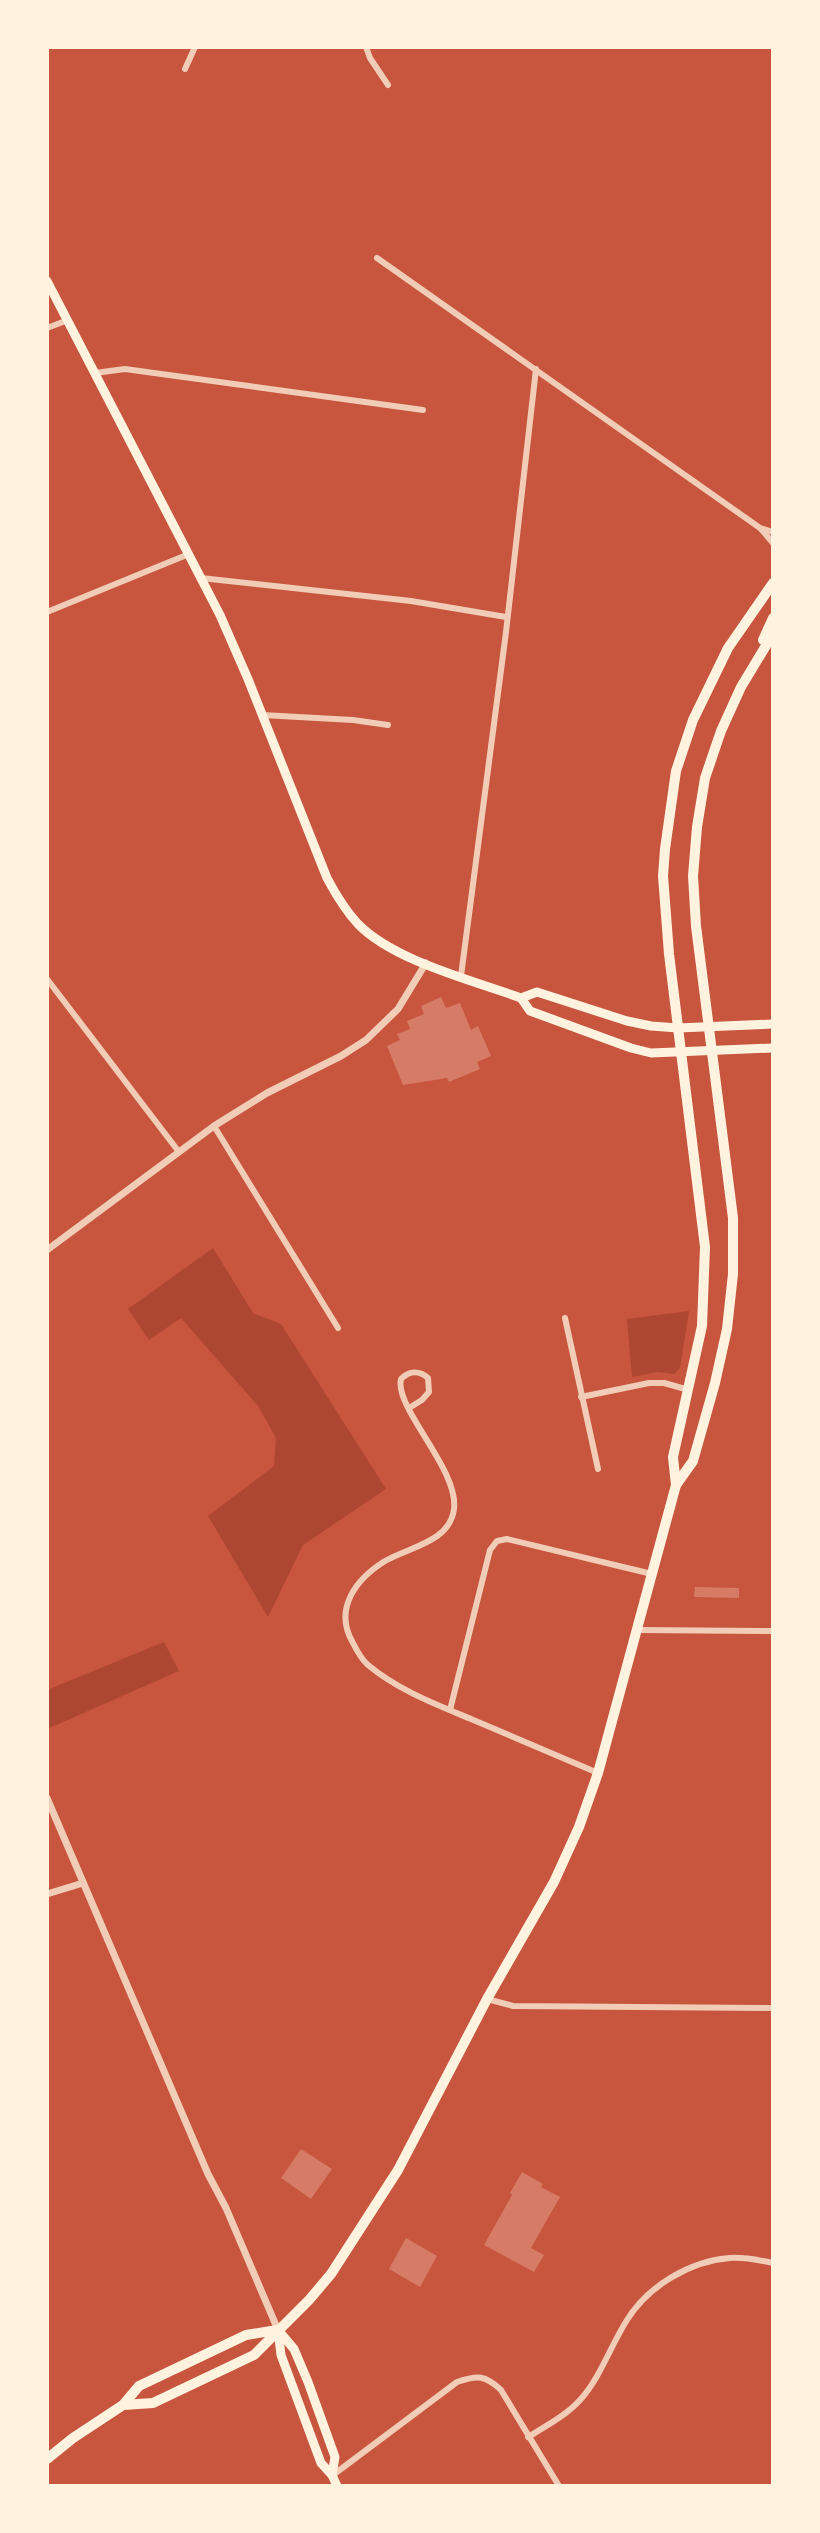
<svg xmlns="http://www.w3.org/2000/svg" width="820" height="2533" font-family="'Exo 2',sans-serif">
<rect width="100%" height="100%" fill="#c8553d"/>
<g fill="#ae4732">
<polygon points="213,1248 253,1313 281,1324 386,1489 303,1545 268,1617 208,1516 274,1466 276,1438 258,1406 181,1318 149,1340 128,1309"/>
<polygon points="689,1311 680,1368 674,1374 658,1372 632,1377 627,1319"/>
<polygon points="164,1642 179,1671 47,1729 47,1690"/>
</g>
<g fill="#d67c66">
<polygon points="441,997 446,1008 460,1003 471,1030 478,1026 491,1056 477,1062 480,1069 449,1082 447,1078 403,1085 387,1046 400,1040 397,1034 410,1029 407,1021 424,1014 421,1006"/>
<polygon points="695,1587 739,1588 739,1598 694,1597"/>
<polygon points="301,2149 332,2169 311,2199 281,2178"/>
<polygon points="522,2172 543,2184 541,2187 560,2197 531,2248 544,2255 534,2272 484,2245 512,2195 510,2193"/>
<polygon points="406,2238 437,2256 420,2287 389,2269"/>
</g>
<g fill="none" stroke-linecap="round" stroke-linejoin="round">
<g stroke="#f1ccb7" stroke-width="6">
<polyline points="366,47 370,58 388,85"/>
<polyline points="185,69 195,47"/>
<polyline points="377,258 760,528 773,532"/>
<polyline points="47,328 68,320"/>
<polyline points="95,373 125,369 423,410"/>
<polyline points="761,529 773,543"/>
<polyline points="201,578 411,601 506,617"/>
<polyline points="47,612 189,554"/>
<polyline points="262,715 353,720 388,725"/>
<polyline points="461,976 506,632 536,369"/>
<polyline points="47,979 179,1152"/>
<polyline points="214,1126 338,1328"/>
<polyline points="565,1318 598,1469"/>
<polyline points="581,1397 649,1383 664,1383 689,1390"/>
<path d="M409,1408L422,1400L429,1392L428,1378C419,1370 409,1371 401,1379C394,1408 459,1469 454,1509C450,1542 409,1547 385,1561C356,1579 333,1609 353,1643C357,1651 361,1659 368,1665C398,1690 435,1704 471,1719C513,1737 555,1755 598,1773"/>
<polyline points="637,1630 773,1631"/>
<polyline points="450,1710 490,1550 497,1541 507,1539 652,1574"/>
<polyline points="487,1999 513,2006 773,2008"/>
<path d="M528,2437C546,2426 567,2415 581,2399C601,2376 611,2345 627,2320C648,2286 690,2261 730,2258C743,2257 759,2260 773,2263"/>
<path d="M333,2475L457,2382C478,2375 485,2375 501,2390L559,2486"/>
</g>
<g stroke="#f1ccb7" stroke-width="7">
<polyline points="47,1250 214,1126 267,1093 341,1056 366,1040 398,1009 426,963"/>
<polyline points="47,1798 208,2174 226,2208 278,2330"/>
<polyline points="47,1894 83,1883"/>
</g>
<g stroke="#fff3e0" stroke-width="9">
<path d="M47,281L220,615L248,679L327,878C336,895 345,910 358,924C394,961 472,980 521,998L530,1011L631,1048L651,1053L773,1048"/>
<polyline points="521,998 537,992 627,1021 651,1026 678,1028 773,1024"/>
<polyline points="278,2330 281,2355 321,2463 332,2475 337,2486"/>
<polyline points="278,2330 294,2349 308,2382 335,2457 332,2475"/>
</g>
<g stroke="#fff3e0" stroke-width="10">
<polyline points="763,640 773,618"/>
<polyline points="676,1485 673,1457 702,1326 705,1247 669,954 663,876 665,849 676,771 693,720 728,648 773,583"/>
<polyline points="123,2405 153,2403 254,2355 309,2300 331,2274 398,2170 487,1999 554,1882 579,1827 598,1773 676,1485 693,1461 715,1383 727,1329 733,1274 733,1218 696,926 693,876 697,827 705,778 721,731 741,687 773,634"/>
<polyline points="47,2459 73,2438 123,2405 139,2386 246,2335 277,2330"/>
</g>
</g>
<rect width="820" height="2533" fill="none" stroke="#fff3e0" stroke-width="98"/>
</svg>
